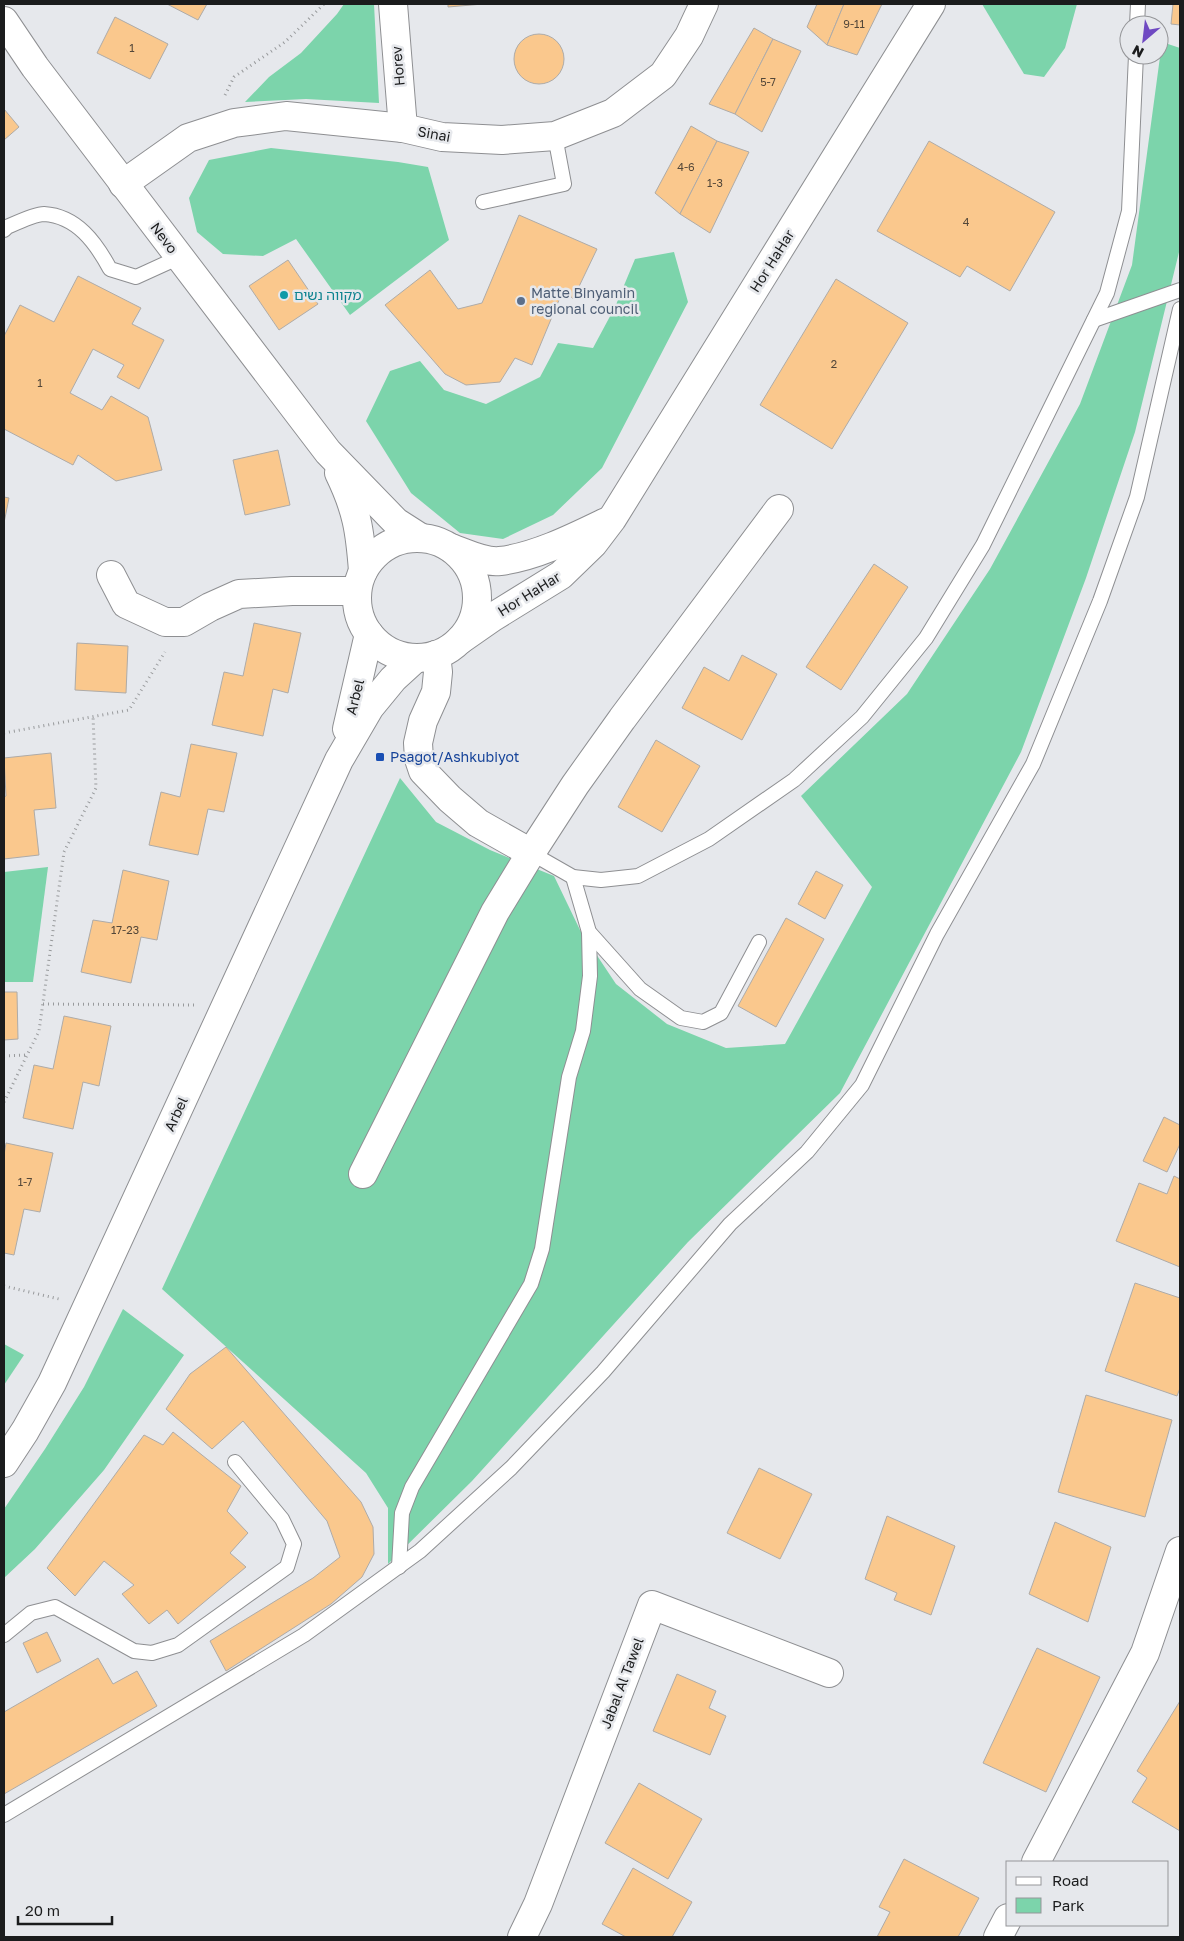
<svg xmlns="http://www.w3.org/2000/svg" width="1184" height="1941" font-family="'Golos Text','Noto Sans Hebrew',sans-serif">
<rect width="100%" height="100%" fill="#e6e8ec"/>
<g fill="#7cd4ab">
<polygon points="344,4 374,4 379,103 306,99 245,102 269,77 301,53 337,14"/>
<polygon points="982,4 1077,4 1065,48 1044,77 1024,74"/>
<polygon points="1162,42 1180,48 1180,248 1135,432 1086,578 1021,752 840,1093 688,1242 472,1481 388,1564 388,1508 366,1473 162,1289 400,778 436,822 490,850 554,876 580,930 616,984 667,1024 726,1048 785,1044 872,887 801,796 907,694 990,569 1080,404 1132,265"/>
<polygon points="271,148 398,162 428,167 449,240 350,315 296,239 263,256 223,254 197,232 189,198 209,160"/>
<polygon points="674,252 688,302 602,468 553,515 503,539 460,533 411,493 366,421 390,371 420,361 444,390 486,404 540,377 558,343 593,348 615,307 635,259"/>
<polygon points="48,867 33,982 4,982 4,872"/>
<polygon points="123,1309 184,1355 104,1470 35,1549 4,1578 4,1509 45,1449 84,1387"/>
<polygon points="4,1344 24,1355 4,1385"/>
</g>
<g fill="#fac88d" stroke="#aeaba8">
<polygon points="167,4 207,4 198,20"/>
<polygon points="448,4 483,4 448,7"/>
<polygon points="817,4 844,4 827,45 807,27"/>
<polygon points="844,4 882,4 857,55 827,45"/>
<polygon points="1173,4 1180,4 1180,25 1171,24"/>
<polygon points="115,17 168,44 150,79 97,53"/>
<polygon points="754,28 773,39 735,114 709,104"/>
<circle cx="539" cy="59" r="25"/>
<polygon points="773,39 801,51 762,132 735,114"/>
<polygon points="4,109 19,127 4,140"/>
<polygon points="691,126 717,141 680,214 655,193"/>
<polygon points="717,141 749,152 710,233 680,214"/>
<polygon points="929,141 1055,212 1010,291 967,266 960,277 877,231"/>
<polygon points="519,215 597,249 573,299 564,288 532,365 515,358 500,382 466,385 445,374 385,305 430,270 458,309 482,303"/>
<polygon points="288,260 318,304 279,330 249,286"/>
<polygon points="78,276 141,308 132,324 164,340 139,389 117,377 124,365 93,349 70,393 102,410 111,396 148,417 162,470 116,481 78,455 73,465 4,429 4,336 20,305 54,322"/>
<polygon points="836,279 908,323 832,449 760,405"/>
<polygon points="278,450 290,505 245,515 233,460"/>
<polygon points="4,497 9,498 4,523"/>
<polygon points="874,564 908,587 841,690 806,667"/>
<polygon points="254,623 301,633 288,693 273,689 263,736 212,725 224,672 243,676"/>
<polygon points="77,643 128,646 126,693 75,690"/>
<polygon points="742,655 777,674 742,740 682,708 704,667 729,681"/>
<polygon points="656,740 700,766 662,832 618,807"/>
<polygon points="191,744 237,753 224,812 208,809 198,855 149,845 161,792 180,797"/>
<polygon points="51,753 56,808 34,810 39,855 4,859 4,797 6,796 4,758"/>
<polygon points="123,870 169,881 157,940 141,937 131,983 81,972 93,920 112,923"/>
<polygon points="816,871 843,885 825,919 798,904"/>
<polygon points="786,918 824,939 776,1027 738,1006"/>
<polygon points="4,992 17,992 18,1039 4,1040"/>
<polygon points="64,1016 111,1026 99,1086 83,1082 73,1129 23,1118 34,1065 53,1069"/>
<polygon points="1164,1117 1180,1125 1180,1144 1167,1172 1143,1161"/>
<polygon points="6,1143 53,1153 40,1212 24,1209 14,1255 4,1253 4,1155"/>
<polygon points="1174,1176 1180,1179 1180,1267 1116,1241 1139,1183 1167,1194"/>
<polygon points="1135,1283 1180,1298 1180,1388 1177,1396 1105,1371"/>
<polygon points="226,1347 361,1502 373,1527 374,1554 362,1577 331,1604 226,1671 210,1641 313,1578 340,1557 327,1521 243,1421 212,1449 166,1409 190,1374"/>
<polygon points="1086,1395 1172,1420 1145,1517 1058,1492"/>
<polygon points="173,1432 241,1486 227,1511 248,1533 230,1553 246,1567 178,1624 167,1610 149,1624 122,1594 134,1585 104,1561 75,1596 47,1568 144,1435 163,1445"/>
<polygon points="759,1468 812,1494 780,1559 727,1533"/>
<polygon points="887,1516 955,1546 931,1615 894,1600 897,1593 865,1579"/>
<polygon points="1055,1522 1111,1547 1088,1622 1029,1594"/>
<polygon points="47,1632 61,1661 37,1673 23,1643"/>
<polygon points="1037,1648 1100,1677 1046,1792 983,1763"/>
<polygon points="98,1658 113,1684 137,1671 157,1706 4,1794 4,1712"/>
<polygon points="677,1674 716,1691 709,1708 726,1716 710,1755 653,1731"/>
<polygon points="1180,1701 1180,1831 1132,1802 1147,1778 1137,1771"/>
<polygon points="639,1783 702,1819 668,1879 605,1843"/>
<polygon points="904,1859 979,1898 958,1937 877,1937 890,1912 879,1907"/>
<polygon points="633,1868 692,1902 672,1937 626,1937 602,1924"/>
</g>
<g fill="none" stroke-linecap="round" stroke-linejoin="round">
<defs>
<g id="lane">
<polyline points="1137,25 1138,4"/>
<polyline points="483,202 564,184 555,136"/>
<path d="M4,230L7,227C16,223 35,214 44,214C77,216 96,243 110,269L136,277L180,257"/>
<polyline points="1094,320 1180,290"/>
<polyline points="531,853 573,877 601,880 638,876 709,839 794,780 862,717 926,638 983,545 1107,293 1129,211 1136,55"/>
<polyline points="573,877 589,932 640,989 681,1018 703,1022 721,1013 759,942"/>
<polyline points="399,1567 402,1513 412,1487 531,1284 542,1249 569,1077 583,1031 590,976 589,932"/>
<polyline points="4,1635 31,1613 55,1607 134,1651 152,1653 178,1645 287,1567 294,1544 282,1519 235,1462"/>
<polyline points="4,1815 304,1635 420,1551 511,1468 603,1372 730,1224 807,1152 862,1085 937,934 1033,764 1100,601 1137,497 1180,309"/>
</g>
<g id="street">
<polyline points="393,4 403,128"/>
<polyline points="4,21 35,67 328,452 396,522 421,538"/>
<polyline points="123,184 188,138 234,123 286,116 403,128 442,137 502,140 555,136 613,113 663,75 689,36 704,4"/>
<path d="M339,473C357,510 360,531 363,571"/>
<path d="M451,548C466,553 484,563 500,561C535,557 575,537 606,522"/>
<polyline points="111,575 126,604 165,622 184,622 210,607 239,594 292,591 357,591"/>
<polyline points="460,640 493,617 561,575 593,544 612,519 931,4"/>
<polyline points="436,655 438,672 436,692 423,721 418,743 419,759 423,771 450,799 478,823 531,853"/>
<polyline points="363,1174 495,912 531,853 575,785 622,719 779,509"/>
<polyline points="1036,1862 1145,1653 1180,1551"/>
<polyline points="522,1937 538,1904 652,1605 829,1673"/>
<polyline points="998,1937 1008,1918"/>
</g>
<g id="secondary">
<circle cx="417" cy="598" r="60"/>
<polyline points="347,729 369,634"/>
<polyline points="4,1463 25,1431 52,1383 339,760 370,707 393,679 416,658"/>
</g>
</defs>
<use href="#lane" stroke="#8e8f92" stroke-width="16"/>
<use href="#street" stroke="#8e8f92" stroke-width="30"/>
<use href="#secondary" stroke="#8e8f92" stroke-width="30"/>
<g stroke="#989a9c" stroke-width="3" stroke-dasharray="1 4" stroke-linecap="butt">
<polyline points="225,95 234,77 285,42 324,4"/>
<polyline points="4,733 129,710 165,652"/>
<polyline points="43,1004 195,1005"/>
<polyline points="4,1056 27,1055"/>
<polyline points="4,1102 39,1031 64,852 96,788 93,716"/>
<polyline points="4,1286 59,1299"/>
</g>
<use href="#lane" stroke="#fff" stroke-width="14"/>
<use href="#street" stroke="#fff" stroke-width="28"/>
<use href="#secondary" stroke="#fff" stroke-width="28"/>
</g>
<circle fill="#0f9aa8" stroke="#e6e8ec" stroke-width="2" cx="284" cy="295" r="5"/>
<circle fill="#5c6f8a" stroke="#e6e8ec" stroke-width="2" cx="521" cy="301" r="5"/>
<rect fill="#1a4fb4" stroke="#e6e8ec" stroke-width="2" x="375" y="752" width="10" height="10" rx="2.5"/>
<g text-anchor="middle" stroke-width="5" stroke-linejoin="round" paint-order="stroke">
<g font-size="11" fill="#534739">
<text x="854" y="28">9-11</text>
<text x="132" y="52">1</text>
<text x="768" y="86">5-7</text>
<text x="686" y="171">4-6</text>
<text x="715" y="187">1-3</text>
<text x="966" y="226">4</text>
<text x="834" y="368">2</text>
<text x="40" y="387">1</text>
<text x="125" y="934">17-23</text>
<text x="25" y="1186">1-7</text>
</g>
<g font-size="14" fill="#1b1c1d" stroke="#e6e8ec">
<text transform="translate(398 66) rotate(-95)" y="5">Horev</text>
<text transform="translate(434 134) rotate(10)" y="5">Sinai</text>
<text transform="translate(164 238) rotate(53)" y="5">Nevo</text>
<text transform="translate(772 261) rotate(-58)" y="5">Hor HaHar</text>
<text transform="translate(529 594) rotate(-32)" y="5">Hor HaHar</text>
<text transform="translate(355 697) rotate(-76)" y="5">Arbel</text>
<text transform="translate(176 1114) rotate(-65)" y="5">Arbel</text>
<text transform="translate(622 1683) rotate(-69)" y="5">Jabal Al Tawel</text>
</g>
<g font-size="14" fill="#4e5e75" stroke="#e6e8ec" text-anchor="start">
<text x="531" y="298">Matte Binyamin<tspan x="531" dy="16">regional council</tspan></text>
</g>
<g font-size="14" fill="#0d838f" stroke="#e6e8ec" text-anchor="start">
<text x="294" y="300">מקווה נשים</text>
</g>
<g font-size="14" fill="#164399" stroke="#e6e8ec" text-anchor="start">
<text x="390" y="762">Psagot/Ashkubiyot</text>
</g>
</g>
<rect width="1184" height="1941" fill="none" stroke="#1b1c1d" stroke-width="10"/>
<rect x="1006" y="1861" width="162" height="65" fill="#e6e8ec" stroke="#959699"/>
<rect x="1016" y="1877" width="25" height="8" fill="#ffffff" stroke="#959699"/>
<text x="1052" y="1886" font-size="15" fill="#1b1c1d">Road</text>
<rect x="1016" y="1898" width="25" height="15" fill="#7cd4ab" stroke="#959699"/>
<text x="1052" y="1911" font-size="15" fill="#1b1c1d">Park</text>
<g transform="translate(1144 40) rotate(208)"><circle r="24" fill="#e6e8ec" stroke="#959699"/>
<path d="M0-4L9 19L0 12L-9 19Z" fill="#6f49c2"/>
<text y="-8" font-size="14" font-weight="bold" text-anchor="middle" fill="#1b1c1d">N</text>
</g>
<path d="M18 1916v8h94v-8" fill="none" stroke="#1b1c1d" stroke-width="2.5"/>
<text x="25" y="1916" font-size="15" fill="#1b1c1d" stroke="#e6e8ec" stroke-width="4" paint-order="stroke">20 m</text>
</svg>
